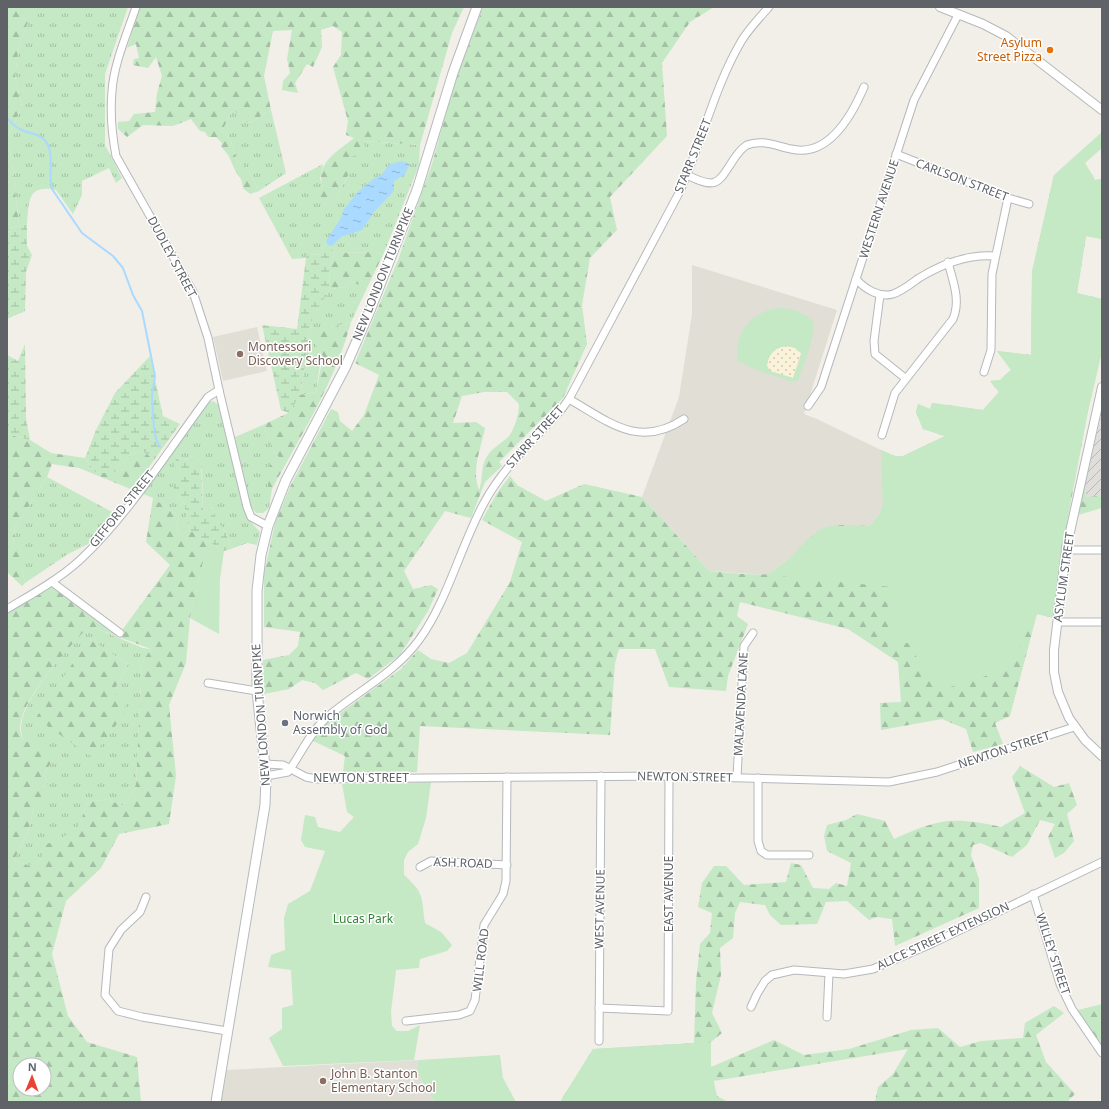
<svg xmlns="http://www.w3.org/2000/svg" width="1109" height="1109" font-family="'Noto Sans',sans-serif">
<defs>
<pattern id="industrial-furrows" width="10" height="10" patternUnits="userSpaceOnUse"><rect width="10" height="10" fill="#e0deda"/><path d="M-1 1l2-2M0 10L10 0M9 11l2-2" fill="none" stroke="#b9b8b5"/></pattern>
<pattern id="grass-tufts" width="24" height="20" patternUnits="userSpaceOnUse"><rect width="24" height="20" fill="#c5e8c5"/><path d="M3 7l-1-3M5 7V3M7 7l1-3M15 17l-1-3M17 17v-4M19 17l1-3" fill="none" stroke="#a3c0a4"/></pattern>
<pattern id="forest-firs" width="22" height="20" patternUnits="userSpaceOnUse"><rect width="22" height="20" fill="#c5e8c5"/><path d="M5 1l3.5 6h-7zM16 11l3.5 6h-7z" fill="#a3c0a4"/></pattern>
<pattern id="wetland-marsh" width="20" height="14" patternUnits="userSpaceOnUse"><rect width="20" height="14" fill="#c5e8c5"/><path d="M1 5h8M5 5V1M11 12h8M15 12V8" fill="none" stroke="#a3c0a4"/></pattern>
<pattern id="sand-dots" width="8" height="8" patternUnits="userSpaceOnUse"><rect width="8" height="8" fill="#fbf3d9"/><path d="M2 2h.1M6 6h.1" fill="none" stroke="#cec8b4" stroke-width="1.8" stroke-linecap="round"/></pattern>
<pattern id="water-ripples" width="26" height="14" patternUnits="userSpaceOnUse"><rect width="26" height="14" fill="#aadaff"/><path d="M2 4q2-2 4 0t4 0M15 11q2-2 4 0t4 0" fill="none" stroke="#8eb4d2"/></pattern>
</defs>
<rect width="100%" height="100%" fill="#f1efe8"/>
<polygon fill="url(#industrial-furrows)" points="1102,413 1102,496 1086,497 1084,483"/>
<g fill="#e1ded6">
<polygon points="692,265 837,310 804,414 817,419 881,450 883,505 876,521 869,526 835,526 819,530 788,560 767,575 709,571 642,497 679,397 692,314"/>
<polygon points="257,327 267,371 223,381 213,337"/>
<polygon points="419,1060 417,1068 419,1076 435,1102 221,1102 227,1070"/>
</g>
<g fill="url(#grass-tufts)" fill-rule="evenodd">
<path d="M12,7H128L105,74V145L122,178L116,183L109,168L82,181V195L73,214L56,190C27,184 29,202 27,224L19,226L12,162L7,138L22,107L15,77L19,45L28,22Z"/>
<polygon points="271,110 286,173 259,191 247,168 237,161 233,151 231,141 222,131 232,111 241,114 239,119 250,123"/>
<polygon points="363,141 420,145 419,165 383,255 377,252 335,253 326,246 320,255 309,254 306,258 292,259 259,198 323,164 320,179 331,207 348,176 351,156"/>
<polygon points="352,282 367,288 351,322 328,329 317,348 323,356 320,365 316,392 300,395 313,317 330,289 345,287"/>
<polygon points="213,401 220,406 249,520 260,532 257,545 247,543 231,549 226,532 218,523 212,507 206,511 203,510 202,469 189,460 176,458 175,466 178,466 181,470 176,493 184,503 189,530 178,536 177,515 153,498 141,493 209,402"/>
<polygon points="263,425 273,451 280,458 268,487 272,489 269,508 263,513 256,513 250,505 235,437"/>
<polygon points="47,477 114,513 88,544 68,554 25,583 21,565 13,545 15,528"/>
<path d="M87,627L95,628L143,648L151,649L142,662L136,784L132,794L122,806L108,799L88,802L77,831L44,846L42,859L29,866L14,860L28,832L34,807L39,806L44,787L48,784L44,773L51,763L24,740C7,712 70,647 87,627ZM89,639L128,664L113,693Z"/>
</g>
<g fill="url(#forest-firs)" fill-rule="evenodd">
<polygon points="7,7 12,7 28,22 19,45 15,77 22,107 7,138 12,162 19,226 7,229"/>
<path d="M140,7H464L452,33L420,145L364,141L366,152L351,157L352,168L331,207H323L319,191L323,187C314,164 338,151 354,138L346,135L348,121L333,67L341,55L342,32L333,26L321,30L322,47L313,67L307,64L295,83L298,93L282,90L283,81L290,73L287,59L292,30L273,31L264,76L271,110L250,123L238,119L241,114L232,111L222,131L231,141L233,151L237,161L247,168L259,191L250,194L243,188C242,176 238,177 234,168C230,159 229,154 221,147L222,143L216,137H208L205,132L200,131L191,119L173,126L143,125L127,137L118,129V122L129,121L134,114L155,112L157,93L162,76L156,57L148,68L133,65L134,59L139,58L136,44L127,48Z"/>
<path d="M483,7H714L690,22L662,63L667,136L610,197L617,230L590,258L582,305L587,344L563,398L499,462L502,466L485,482L471,518L445,511L404,571L413,589L431,585L438,589L428,611L400,655L368,679L356,673L323,690L315,683L302,680L289,689L264,694L263,660L289,655L298,646L300,632L264,627V574L275,523L291,485L331,409L338,412L340,421L352,431L364,415L379,375L355,363L398,260L432,164L454,84ZM484,392H507L519,404C519,414 515,428 509,436C501,445 492,446 485,460C481,468 483,480 479,490C471,469 481,449 485,428L476,422L453,423L462,396Z"/>
<path d="M1085,163L1095,180L1102,179V239L1086,236L1077,293L1102,299V349L1088,411L1061,554L1054,618L1037,614L1010,716L995,723L1003,744L973,752L966,729L942,719L881,730L880,703L901,702L898,662L848,629L740,602L737,616L748,624L728,676L726,691L669,687L655,649H619L615,663L610,735L420,726L417,772H343L345,756L311,740L324,725L401,669L418,650L431,659L449,663L467,653L510,582L522,542L482,520L497,493L510,476L517,485L546,501L584,484L642,497L709,571C719,572 761,576 767,574C789,567 805,535 824,528C837,523 856,526 870,526L881,513L883,505L881,450L895,456H903L945,436L923,429L916,412L918,404L930,409L932,403L983,410L999,392L990,381L1000,380L1011,370L997,351L1031,355L1032,272L1054,175Z"/>
<polygon points="377,252 383,255 367,288 352,282 345,287 330,289 329,267 335,253"/>
<path d="M351,322C335,382 301,435 272,489L268,487L270,465L280,458L273,451L263,425L288,413L300,395L316,392L323,356L317,348L314,337L328,329Z"/>
<polygon points="7,434 30,440 51,453 85,458 96,473 114,473 130,455 139,451 146,453 154,460 133,490 79,468 52,464 47,477 15,528 13,545 25,555 21,565 25,583 22,586 7,572"/>
<polygon points="1084,483 1086,497 1102,496 1102,508 1078,515"/>
<path d="M153,498L177,515L178,536L189,530L224,551L206,550L190,618L186,663L169,705L176,776L169,824L119,834L101,868L66,901L52,954L68,1016L87,1042L137,1057L141,1102H7V613L58,582L120,633L170,565L146,542ZM87,628H95L151,649L142,662L136,784L132,794L122,806L108,799L88,802L77,830L43,846L42,859L29,866L14,860L28,832L34,807H39L47,795L44,787L48,784L44,773L51,763L53,755C48,751 42,744 36,743C31,741 25,744 22,737C9,710 70,647 87,628ZM20,1065H44V1089H20Z"/>
<polygon points="89,639 128,664 113,693 126,700 125,713 92,757 36,718"/>
<path d="M1020,766L1054,787L1069,783L1077,805L1067,814L1074,841L1064,853L1055,858L1048,837L1055,824L1040,820L1027,845L1012,857L981,843L973,845L971,855L979,879V908L895,946L892,919L877,917L869,920L847,901L826,902L817,924L781,925L770,915L765,905L740,902L735,913L733,938L720,948L721,975L712,1013L722,1033L711,1042V1067L774,1040L804,1055L849,1049L911,1030L938,1028L960,1047L981,1041L1023,1038L1025,1023L1054,1006L1064,1013L1036,1035L1046,1062L1075,1094L1067,1102H875L878,1087L893,1074L908,1049L713,1081L717,1096L728,1102H560L593,1049L694,1043L696,982L700,944L710,933L712,913L698,907L702,883L714,866H726L744,885L786,882L791,863L801,865L813,888L829,889L836,883L847,886L851,863L827,851L824,836L827,825L846,820L857,814L885,821L894,839C938,819 953,816 1001,827L1025,813L1012,777Z"/>
<polygon points="1102,1004 1102,1047 1074,1011"/>
</g>
<g fill="url(#wetland-marsh)">
<polygon points="27,224 27,246 32,255 26,272 25,311 7,319 7,229"/>
<polygon points="326,245 335,253 329,267 330,289 313,317 300,395 289,413 281,410 262,325 297,329 306,258 308,254 320,255"/>
<polygon points="25,344 26,418 30,440 7,434 7,355 18,361"/>
<polygon points="150,356 163,416 180,424 154,460 146,453 139,451 130,455 114,473 96,473 85,458 96,430 115,393"/>
<polygon points="176,458 201,462 203,510 206,511 212,507 218,523 226,532 231,549 224,551 189,530 184,503 176,493 173,485 175,477 178,477 181,470 178,466 174,467"/>
</g>
<path fill="url(#sand-dots)" d="M787,346L795,348L801,353L793,378L770,371L767,366C768,354 775,347 787,346Z"/>
<g fill="#c5e8c5" fill-rule="evenodd">
<polygon points="1102,132 1102,148 1085,163 1095,180 1102,179 1102,239 1086,236 1077,293 1102,299 1102,352 1088,411 1069,506 1060,554 1054,618 1037,614 1008,669 944,689 941,685 925,671 908,643 892,644 892,587 767,575 788,560 819,530 835,526 869,526 876,521 883,505 881,450 895,456 903,456 945,436 923,429 916,412 918,404 930,409 932,403 983,410 999,392 990,381 1000,380 1011,370 997,351 1031,355 1032,272 1054,175"/>
<path d="M778,308C792,308 805,312 814,323C813,342 805,362 798,380L793,382L759,371L738,361C733,333 751,312 778,308ZM787,346L795,348L802,354L793,378L770,371L767,366C768,354 775,347 787,346Z"/>
<polygon points="206,549 224,551 220,579 219,634 190,618"/>
<path d="M431,782L426,818L418,844L408,852L404,860V875C425,894 421,896 425,923L441,932L452,945L447,951L420,959L419,968L396,970L391,1012L392,1026L397,1031H408L420,1025L414,1060L283,1066L269,1038L282,1029V1008L293,1005L291,970L268,967L271,955L285,950L284,918L288,904L310,891L325,851L305,847L301,840L305,815L315,817L318,827L340,832L354,817L347,812L342,784Z"/>
<polygon points="711,1042 711,1067 718,1102 560,1102 593,1049"/>
<polygon points="500,1055 503,1078 516,1102 435,1102 419,1076 417,1068 419,1060"/>
</g>
<polygon fill="url(#water-ripples)" points="401,161 410,164 404,175 394,181 394,191 374,212 362,230 341,237 332,246 328,245 326,241 341,218 344,209 359,191 372,180 382,174 389,165"/>
<g fill="none" stroke-linecap="round" stroke-linejoin="round">
<path stroke="#aadaff" stroke-width="2" d="M7,118C11,123 15,127 22,130C32,135 42,133 48,145C54,158 48,176 52,189L82,233L113,256L123,268L133,295L142,311L155,376L152,396L154,429L156,439L160,447"/>
<defs>
<g id="minor">
<path d="M136,7C127,34 114,63 112,91C110,113 112,135 116,156L193,292L208,338L219,390L247,507L251,517L268,526"/>
<polyline points="896,154 1008,198 1029,204"/>
<path d="M687,175C719,191 718,182 736,156C739,152 742,148 747,145C762,139 776,146 791,149C829,158 852,115 864,87"/>
<path d="M856,279C865,289 879,298 893,294C902,291 912,283 919,278C942,264 968,254 995,256"/>
<polyline points="880,295 874,341 875,354 905,378"/>
<polyline points="984,372 991,350 992,274 1008,198"/>
<path d="M569,399C609,422 639,449 684,419"/>
<polyline points="808,406 821,387 914,100 958,15"/>
<path d="M882,435L895,393L953,319C961,300 953,282 948,262"/>
<polyline points="1066,550 1102,550"/>
<polyline points="52,582 120,633"/>
<path d="M7,609C32,594 58,580 80,560C130,513 167,452 208,397L219,390"/>
<polyline points="1058,622 1102,622"/>
<polyline points="208,683 257,691"/>
<polyline points="265,764 283,765 306,777 316,779 669,776 889,782 937,772 1074,727"/>
<path d="M266,776L288,772C301,754 309,734 326,718C357,691 394,674 419,640C447,602 461,545 484,503C503,467 534,440 561,410L569,399L679,193C702,143 714,87 742,40C749,29 760,17 769,7"/>
<polyline points="737,777 744,646 753,633"/>
<polyline points="758,778 758,841 761,851 767,855 809,855"/>
<polyline points="420,867 431,861 507,865"/>
<polyline points="1033,894 1060,984 1072,1009 1102,1053"/>
<polyline points="146,897 140,912 121,930 109,949 105,995 118,1011 142,1017 227,1031"/>
<polyline points="751,1007 757,994 765,981 772,975 794,970 844,974 873,969 933,943 1102,862"/>
<polyline points="599,1008 668,1011 669,776"/>
<polyline points="827,1017 829,973"/>
<polyline points="406,1021 459,1015 470,1011 475,1000 484,925 503,894 506,881 507,777"/>
<polyline points="599,1041 601,776"/>
</g>
<g id="tertiary">
<polyline points="940,7 983,24 1006,36 1102,110"/>
<polyline points="1102,387 1066,550 1054,650 1054,672 1058,692 1069,718 1085,740 1102,756"/>
</g>
<polyline id="secondary" points="216,1102 265,805 266,776 257,691 257,591 261,555 268,526 286,480 345,368 369,313 417,190 453,73 477,7"/>
</defs>
<use href="#minor" stroke="#b5b8bc" stroke-width="9"/>
<use href="#tertiary" stroke="#b5b8bc" stroke-width="10"/>
<use href="#secondary" stroke="#b6babf" stroke-width="11"/>
<use href="#minor" stroke="#fff" stroke-width="7"/>
<use href="#tertiary" stroke="#fff" stroke-width="8"/>
<use href="#secondary" stroke="#fff" stroke-width="9"/>
</g>
<circle fill="#e8710a" stroke="#fff" stroke-width="1.5" cx="1050" cy="50" r="4"/>
<g fill="#8d6e63" stroke="#fff" stroke-width="1.5">
<circle cx="240" cy="354" r="4"/>
<circle cx="323" cy="1081" r="4"/>
</g>
<circle fill="#6b7280" stroke="#fff" stroke-width="1.5" cx="285" cy="723" r="4"/>
<g text-anchor="middle" stroke-width="3" stroke-linejoin="round" paint-order="stroke">
<g font-size="12" fill="#c56008" stroke="#fff" text-anchor="end">
<text x="1042" y="47">Asylum<tspan x="1042" dy="14">Street Pizza</tspan></text>
</g>
<g font-size="12" fill="#5f6368" stroke="#fff">
<text transform="translate(693 156) rotate(-68)" y="4">STARR STREET</text>
<text transform="translate(962 180) rotate(21)" y="4">CARLSON STREET</text>
<text transform="translate(879 209) rotate(-72)" y="4">WESTERN AVENUE</text>
<text transform="translate(172 257) rotate(62)" y="4">DUDLEY STREET</text>
<text transform="translate(383 274) rotate(-68)" y="4">NEW LONDON TURNPIKE</text>
<text transform="translate(535 437) rotate(-48)" y="4">STARR STREET</text>
<text transform="translate(122 509) rotate(-51)" y="4">GIFFORD STREET</text>
<text transform="translate(1064 577) rotate(-82)" y="4">ASYLUM STREET</text>
<text transform="translate(741 704) rotate(-87)" y="4">MALAVENDA LANE</text>
<text transform="translate(261 715) rotate(-94)" y="4">NEW LONDON TURNPIKE</text>
<text transform="translate(1004 750) rotate(-18)" y="4">NEWTON STREET</text>
<text transform="translate(685 777) rotate(1)" y="4">NEWTON STREET</text>
<text x="361" y="782">NEWTON STREET</text>
<text transform="translate(463 863) rotate(2)" y="4">ASH ROAD</text>
<text transform="translate(669 894) rotate(-90)" y="4">EAST AVENUE</text>
<text transform="translate(600 909) rotate(-89)" y="4">WEST AVENUE</text>
<text transform="translate(943 936) rotate(-25)" y="4">ALICE STREET EXTENSION</text>
<text transform="translate(1053 954) rotate(72)" y="4">WILLEY STREET</text>
<text transform="translate(481 960) rotate(-83)" y="4">WILL ROAD</text>
</g>
<g font-size="12" fill="#785e54" stroke="#fff" text-anchor="start">
<text x="248" y="351">Montessori<tspan x="248" dy="14">Discovery School</tspan></text>
<text x="331" y="1078">John B. Stanton<tspan x="331" dy="14">Elementary School</tspan></text>
</g>
<g font-size="12" fill="#5b616d" stroke="#fff" text-anchor="start">
<text x="293" y="720">Norwich<tspan x="293" dy="14">Assembly of God</tspan></text>
</g>
<g font-size="12" fill="#348238" stroke="#fff">
<text x="363" y="923">Lucas Park</text>
</g>
</g>
<rect width="1109" height="1109" fill="none" stroke="#5f6368" stroke-width="16"/>
<g transform="translate(32 1077) rotate(1)"><circle r="19" fill="#ffffff" stroke="#bfc1c3"/>
<path d="M0-3L7 15L0 10L-7 15Z" fill="#ea4335"/>
<text y="-6" font-size="11" font-weight="bold" text-anchor="middle" fill="#5f6368">N</text>
</g>
</svg>
